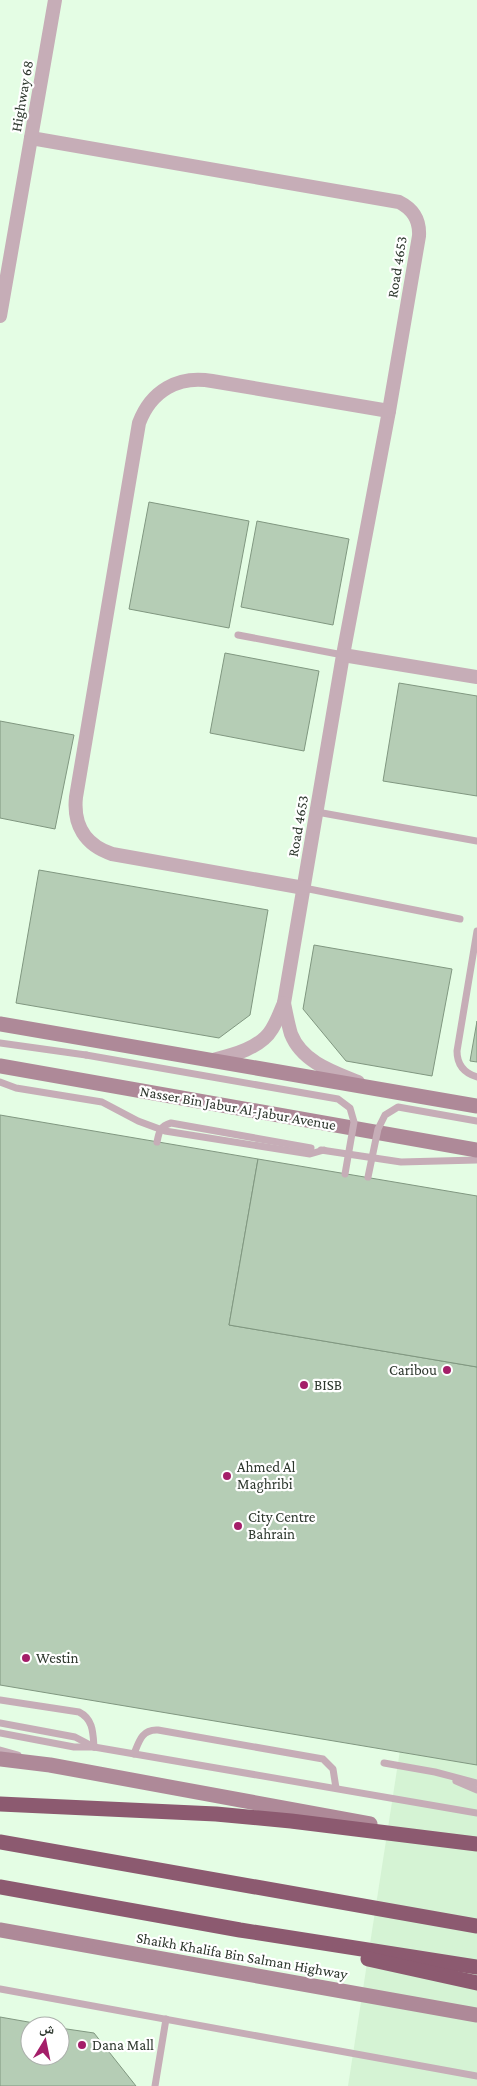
<svg xmlns="http://www.w3.org/2000/svg" width="477" height="2086" font-family="'Crimson Pro','Noto Naskh Arabic',serif">
<rect width="100%" height="100%" fill="#e4fde4"/>
<polygon fill="#d5f3d4" points="477,1253 477,2086 348,2086"/>
<g fill="#b5cdb5" stroke="#809780">
<polygon points="149,502 249,521 229,628 129,609"/>
<polygon points="257,521 349,539 333,625 241,607"/>
<polygon points="225,653 319,671 304,751 210,733"/>
<polygon points="399,683 477,696 477,796 383,781"/>
<polygon points="0,721 74,735 55,829 0,818"/>
<polygon points="39,870 268,910 250,1015 219,1038 16,1003"/>
<polygon points="314,945 452,969 432,1076 346,1061 303,1009"/>
<polygon points="477,1021 477,1062 470,1061"/>
<polygon points="0,1115 258,1159 229,1325 477,1367 477,1765 0,1685"/>
<polygon points="258,1159 477,1196 477,1367 229,1325"/>
<polygon points="0,2017 51,2026 30,2026 30,2056 60,2056 60,2028 94,2033 136,2086 0,2086"/>
</g>
<g fill="none" stroke-linecap="round" stroke-linejoin="round">
<g stroke="#c6adb7" stroke-width="7">
<polyline points="238,635 343,655"/>
<polyline points="317,812 477,841"/>
<polyline points="304,888 460,919"/>
<path d="M477,931L457,1051C457,1065 464,1073 477,1077"/>
<polyline points="0,1043 86,1055"/>
<polyline points="0,1082 16,1088 102,1102 138,1121 165,1131 310,1154 324,1150"/>
<polyline points="321,1150 401,1162 477,1160"/>
<path d="M0,1700L79,1712C93,1719 93,1732 94,1747"/>
<polyline points="0,1723 75,1737 94,1747"/>
<polyline points="0,1733 74,1747 94,1747 477,1813"/>
<polyline points="0,1750 18,1755"/>
<path d="M134,1754C139,1741 142,1729 158,1730L323,1759L333,1769L336,1788"/>
<polyline points="384,1763 435,1772 477,1783"/>
<polyline points="456,1781 477,1790"/>
<polyline points="0,1989 477,2076"/>
<polyline points="155,2086 166,2019"/>
</g>
<g stroke="#c6adb7" stroke-width="14">
<path d="M31,138L399,202C413,209 420,220 419,236L389,411L343,655L284,1003C280,1012 277,1021 272,1029C261,1048 233,1055 213,1060"/>
<polyline points="0,316 55,0"/>
<polyline points="343,655 477,677"/>
<path d="M304,888L112,854C85,845 73,825 76,797L139,423C151,391 178,375 212,381L389,411"/>
<path d="M284,1003C286,1013 288,1024 291,1034C302,1062 333,1072 358,1082"/>
</g>
<g stroke="#ae8998" stroke-width="15">
<polyline points="0,1024 477,1106"/>
<polyline points="0,1066 477,1150"/>
<polyline points="0,1759 50,1765 370,1824"/>
<polyline points="0,1930 477,2015"/>
</g>
<g stroke="#8c5a70" stroke-width="15">
<polyline points="0,1804 216,1814 291,1821 477,1844"/>
<polyline points="0,1842 477,1926"/>
<polyline points="0,1887 240,1930 477,1967"/>
<polyline points="368,1959 477,1983"/>
</g>
<g stroke="#c6adb7" stroke-width="7">
<polyline points="86,1055 338,1099 350,1108 354,1122 345,1174"/>
<path d="M157,1142C159,1132 160,1126 171,1123L311,1148"/>
<polyline points="368,1177 378,1129 385,1115 398,1107 477,1121"/>
</g>
</g>
<g fill="#a41e69" stroke="#fff" stroke-width="2">
<circle cx="447" cy="1370" r="5"/>
<circle cx="304" cy="1385" r="5"/>
<circle cx="227" cy="1476" r="5"/>
<circle cx="238" cy="1526" r="5"/>
<circle cx="26" cy="1658" r="5"/>
<circle cx="82" cy="2045" r="5"/>
</g>
<g text-anchor="middle" stroke-width="4.5" stroke-linejoin="round" paint-order="stroke">
<g font-size="15" fill="#2c362c" stroke="#fff">
<text transform="translate(22 96) rotate(-80)" y="5">Highway 68</text>
<text transform="translate(397 267) rotate(-81)" y="5">Road 4653</text>
<text transform="translate(298 826) rotate(-80)" y="5">Road 4653</text>
<text transform="translate(238 1108) rotate(10)" y="5">Nasser Bin Jabur Al-Jabur Avenue</text>
<text transform="translate(242 1956) rotate(10)" y="5">Shaikh Khalifa Bin Salman Highway</text>
</g>
<g font-size="15" fill="#2c362c" stroke="#fff" text-anchor="start">
<text x="437" y="1375" text-anchor="end">Caribou</text>
<text x="314" y="1390">BISB</text>
<text x="237" y="1472">Ahmed Al<tspan x="237" dy="17">Maghribi</tspan></text>
<text x="248" y="1522">City Centre<tspan x="248" dy="17">Bahrain</tspan></text>
<text x="36" y="1663">Westin</text>
<text x="92" y="2050">Dana Mall</text>
</g>
</g>
<g transform="translate(45 2041) rotate(10)"><circle r="24" fill="#ffffff" stroke="#abafab"/>
<path d="M0-4L9 19L0 12L-9 19Z" fill="#a41e69"/>
<text y="-8" font-size="14" font-weight="bold" text-anchor="middle" fill="#2c362c">ش</text>
</g>
</svg>
